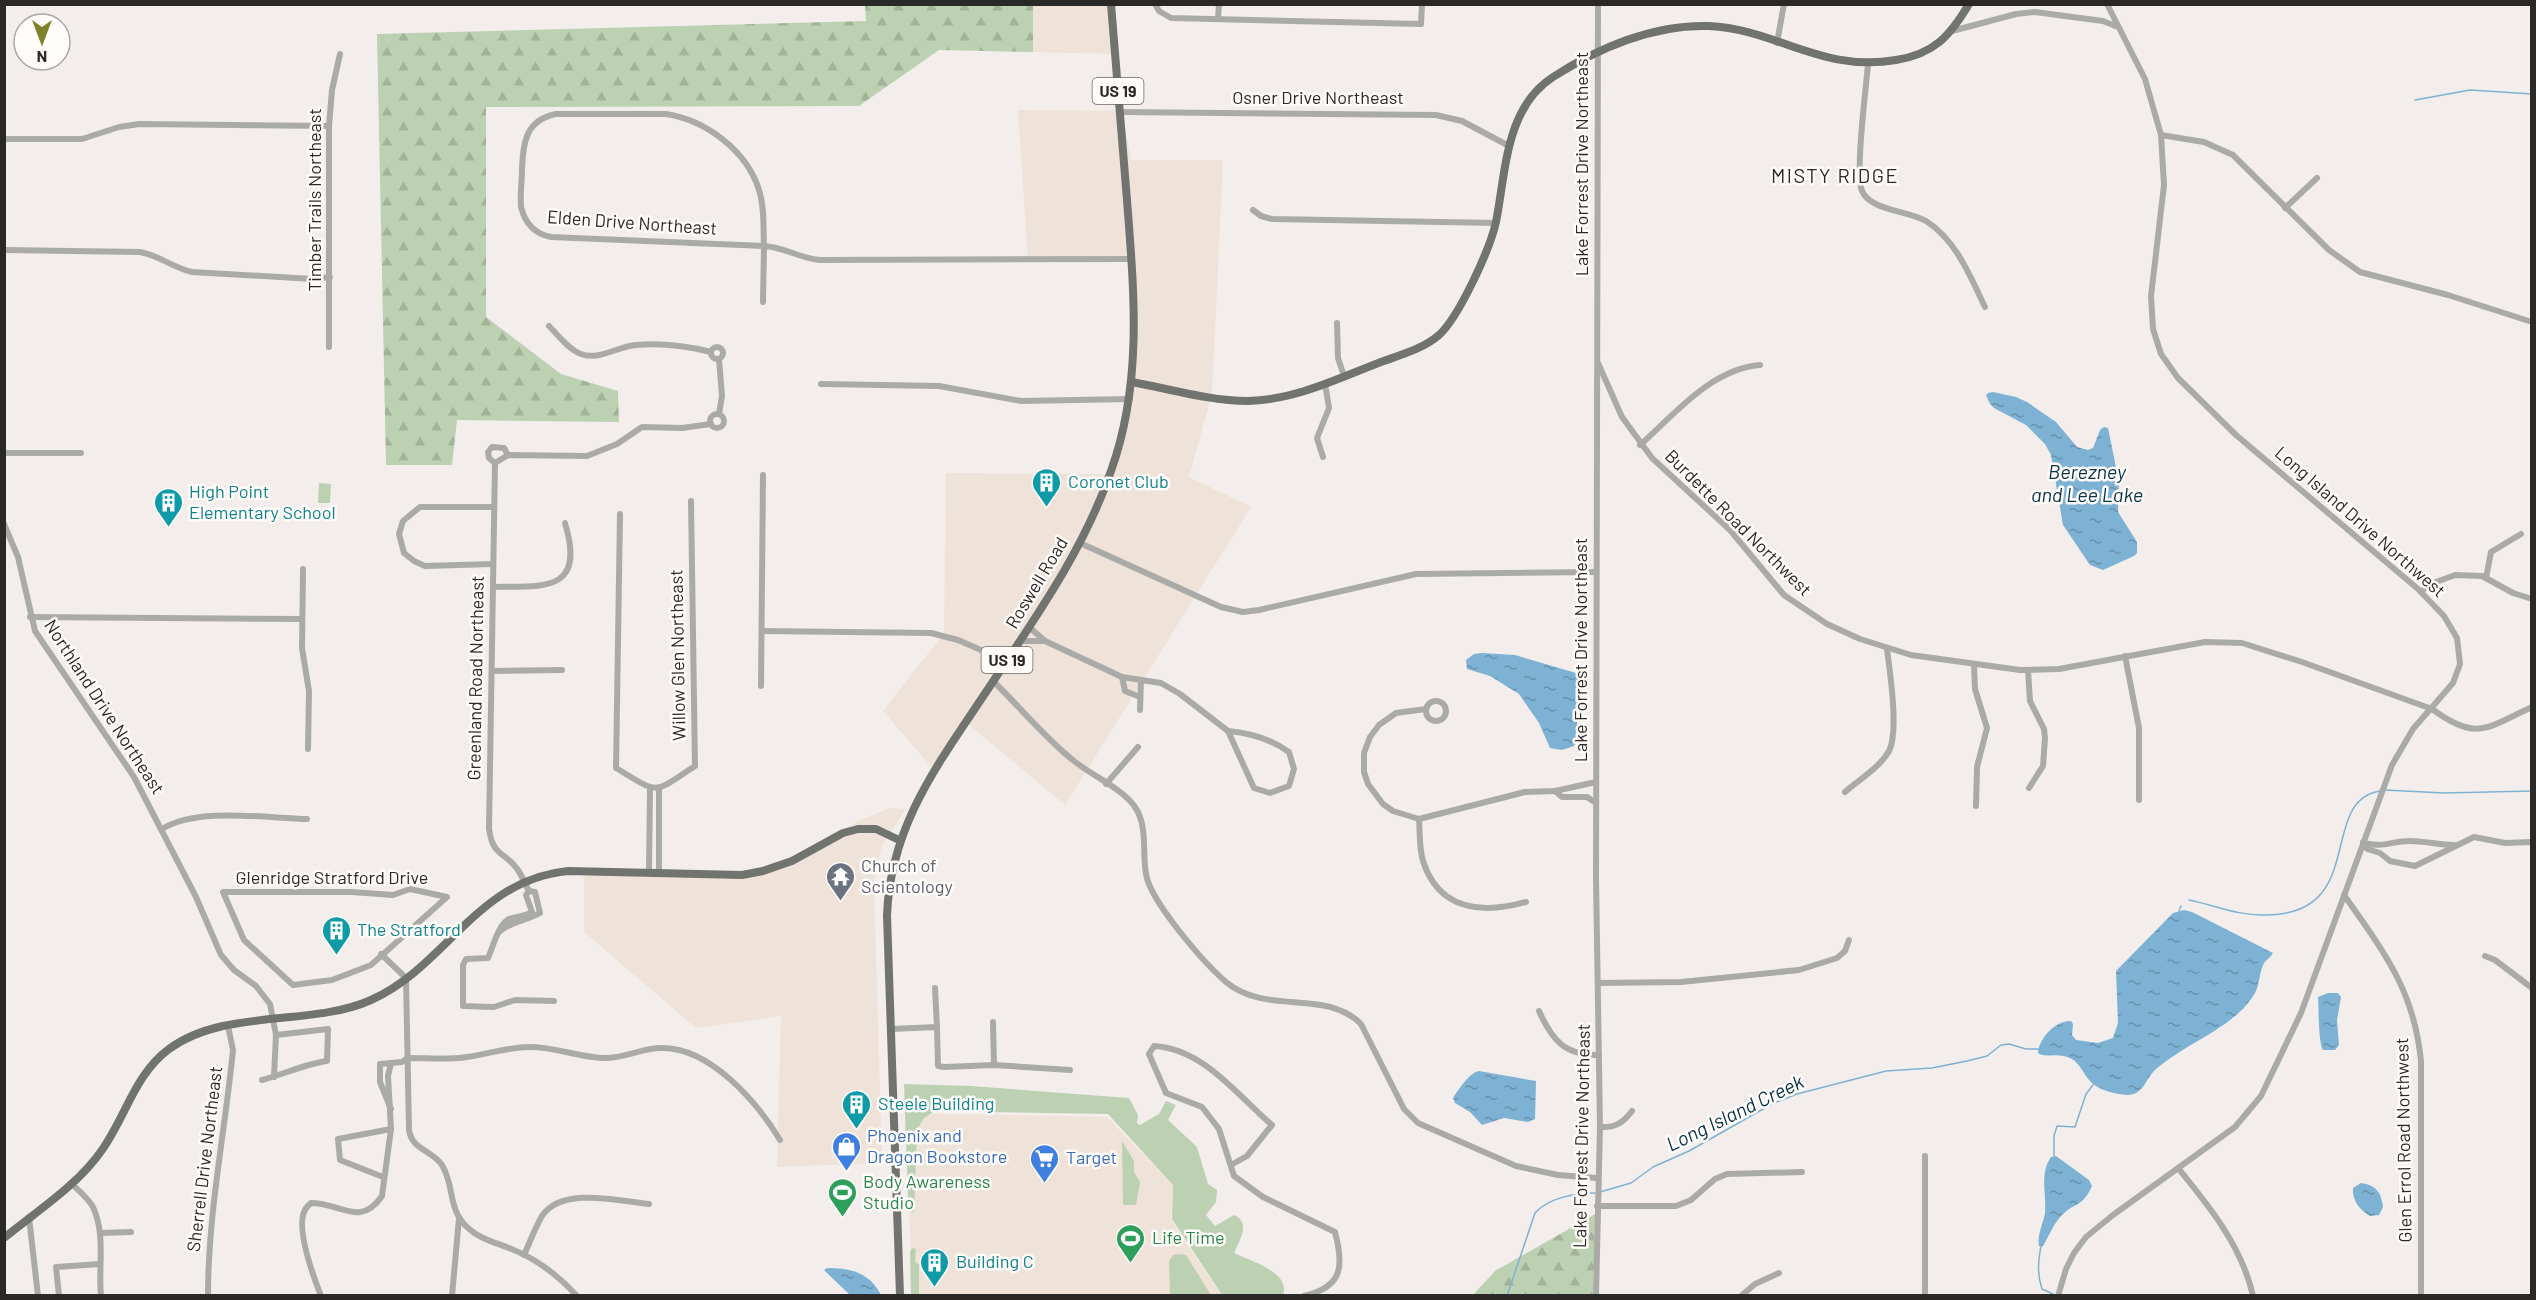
<svg xmlns="http://www.w3.org/2000/svg" width="2536" height="1300" font-family="Barlow,sans-serif">
<defs>
<pattern id="forest-firs" width="22" height="20" patternUnits="userSpaceOnUse" patternTransform="scale(1.5)"><rect width="22" height="20" fill="#bcd1b2"/><path d="M5 1l3.5 6h-7zM16 11l3.5 6h-7z" fill="#a2b399"/></pattern>
<pattern id="water-ripples" width="26" height="14" patternUnits="userSpaceOnUse" patternTransform="scale(1.5)"><rect width="26" height="14" fill="#7eb2d4"/><path d="M2 4q2-2 4 0t4 0M15 11q2-2 4 0t4 0" fill="none" stroke="#6791ac"/></pattern>
</defs>
<rect width="100%" height="100%" fill="#f3eeeb"/>
<g fill="#eee2d9">
<polygon points="1033,5 1112,5 1114,54 1033,52"/>
<polygon points="1018,110 1122,111 1131,160 1223,160 1212,394 1189,477 1251,507 1065,805 967,723 935,771 883,711 944,633 946,473 1112,474 1125,433 1137,361 1132,260 1028,260"/>
<polygon points="890,808 906,809 882,845 874,884 882,1163 777,1167 781,1016 696,1028 584,932 584,870 720,876 797,860 858,821"/>
<polygon points="905,1113 1107,1117 1173,1185 1171,1220 1221,1295 913,1295"/>
</g>
<g fill="#bcd1b2">
<polygon points="319,483 331,484 330,503 318,503"/>
<path d="M904,1084L971,1086L1129,1098L1138,1115L1137,1123L1140,1125L1159,1114L1166,1101L1176,1105L1168,1120L1197,1147L1208,1184L1217,1190L1216,1202L1206,1215L1215,1226L1234,1215C1251,1222 1240,1240 1234,1253C1250,1261 1291,1272 1283,1295H1222L1172,1219L1173,1185L1108,1114L935,1111L924,1118L917,1130L914,1213L910,1210L908,1199Z"/>
<polygon points="1122,1141 1134,1161 1134,1172 1140,1182 1136,1205 1123,1205"/>
<polygon points="912,1248 916,1249 915,1261 919,1265 919,1295 911,1295 910,1252"/>
<polygon points="1179,1254 1186,1255 1211,1295 1170,1295 1169,1261 1173,1255"/>
</g>
<g fill="url(#forest-firs)">
<polygon points="865,5 1033,5 1033,52 939,50 859,106 486,107 486,317 561,374 618,391 619,422 457,420 452,465 386,465 377,34 866,21"/>
<polygon points="1597,1213 1596,1295 1472,1296 1495,1271"/>
</g>
<g fill="url(#water-ripples)">
<polygon points="1993,392 2016,397 2027,402 2056,422 2077,447 2088,450 2093,448 2100,430 2104,427 2108,428 2119,482 2118,512 2137,542 2137,553 2134,556 2103,570 2090,565 2063,525 2051,455 2045,444 2026,425 1994,408 1990,404 1986,395 1988,393"/>
<polygon points="1482,653 1515,655 1576,673 1580,680 1576,742 1574,746 1562,750 1550,748 1539,723 1519,694 1490,676 1467,669 1466,660 1474,654"/>
<path d="M2184,910L2192,912L2273,953C2271,957 2266,960 2264,963C2258,974 2261,986 2252,998C2229,1030 2186,1043 2156,1069C2145,1079 2144,1095 2127,1095C2115,1094 2097,1090 2089,1080C2083,1073 2080,1064 2072,1059C2058,1051 2046,1059 2038,1053C2039,1038 2056,1020 2071,1021L2073,1024L2072,1035L2076,1040L2098,1043L2113,1038L2118,1023L2116,971L2173,913Z"/>
<path d="M2328,993H2338L2341,997L2337,1020L2339,1045L2335,1050H2323C2318,1042 2319,1008 2318,997Z"/>
<path d="M1479,1071L1536,1081L1535,1119L1528,1122L1504,1118L1482,1125L1470,1112L1455,1103L1453,1098C1459,1089 1469,1073 1479,1071Z"/>
<path d="M2056,1156L2089,1180L2092,1186C2082,1208 2076,1201 2061,1216C2053,1225 2049,1236 2043,1246H2039C2037,1235 2043,1224 2045,1213C2047,1195 2039,1174 2051,1157Z"/>
<path d="M2361,1183C2376,1185 2381,1192 2383,1207L2379,1215L2370,1216C2360,1210 2352,1201 2353,1188Z"/>
<path d="M827,1268C851,1268 870,1273 881,1295H850L827,1273L824,1270Z"/>
</g>
<g fill="none" stroke-linecap="round" stroke-linejoin="round">
<g stroke="#7eb2d4" stroke-width="1.5">
<polyline points="2415,100 2470,90 2532,94"/>
<polyline points="2385,790 2444,793 2532,791"/>
<path d="M2189,900C2214,905 2239,916 2265,915C2369,915 2317,801 2380,791"/>
<polyline points="2179,911 2181,906"/>
<polyline points="2054,1156 2054,1136 2057,1126 2075,1127 2086,1094 2093,1085"/>
<polyline points="1600,1192 1631,1183 1653,1167 1689,1151 1772,1104 1797,1094 1886,1071 1932,1068 1967,1061 1987,1056 2001,1045 2009,1044 2026,1049 2038,1049"/>
<path d="M2041,1246C2038,1262 2037,1274 2042,1289L2053,1294"/>
<path d="M1507,1296L1535,1213C1548,1198 1575,1193 1595,1193"/>
</g>
<g stroke="#aaaba9" stroke-width="6">
<polyline points="1155,4 1159,11 1171,18 1421,24 1422,4"/>
<polyline points="1218,19 1219,4"/>
<polyline points="1952,31 2016,14 2035,12 2103,21 2118,27"/>
<polyline points="1777,43 1784,4"/>
<path d="M1868,64C1866,89 1855,172 1862,191C1871,211 1907,210 1926,221C1956,240 1970,276 1985,307"/>
<polyline points="1120,112 1436,115 1462,121 1509,146"/>
<path d="M556,114H666C706,120 747,151 759,190C765,208 763,228 764,246L551,237C535,234 525,223 521,207C520,194 522,181 522,169C523,142 526,120 556,114Z"/>
<polyline points="2161,135 2204,142 2233,155 2329,250 2360,272 2448,295 2532,322"/>
<polyline points="4,139 82,139 119,127 139,124 329,126"/>
<polyline points="2285,208 2317,178"/>
<polyline points="1253,210 1261,216 1272,219 1496,223"/>
<path d="M4,250L140,252C159,255 173,268 192,272L313,279L330,277"/>
<path d="M763,302L764,246C784,247 799,258 819,260L1132,259"/>
<polyline points="1337,323 1338,358 1344,376"/>
<path d="M549,326C558,335 569,350 581,354C598,361 619,346 636,345C661,343 687,346 711,352"/>
<circle cx="717" cy="353" r="6"/>
<polyline points="329,347 329,126 332,90 340,54"/>
<polyline points="719,359 722,396 719,414"/>
<path d="M1598,363L1622,417L1652,458L1730,530L1784,595L1827,624L1860,639L1911,655L2020,670L2059,669L2205,642L2242,643L2302,662L2432,709C2477,742 2486,728 2532,707"/>
<polyline points="821,384 939,386 1021,401 1130,399"/>
<circle cx="717" cy="421" r="7"/>
<path d="M1640,445C1675,414 1711,369 1760,365"/>
<polyline points="4,453 81,453"/>
<polyline points="1323,457 1317,438 1329,408 1325,384"/>
<path d="M495,463L489,828C492,857 506,852 518,870C522,876 525,884 529,891L535,892L540,913C526,921 511,921 499,932"/>
<polyline points="495,463 508,455 587,456 617,444 642,427 682,428 711,424"/>
<polyline points="495,463 489,458 488,452 492,447 504,448 508,455"/>
<path d="M620,514L616,768C661,795 652,794 695,766L691,501"/>
<polyline points="4,524 18,557 35,631 134,777 196,897 221,955 234,970 256,986 270,1004 276,1035 274,1077"/>
<polyline points="1080,543 1221,607 1243,612 1259,610 1416,574 1596,572"/>
<polyline points="493,564 425,566 414,561 404,553 399,534 403,521 420,507 494,507"/>
<polyline points="303,569 302,648 309,691 308,749"/>
<polyline points="2486,578 2491,552 2521,534"/>
<path d="M493,587C544,586 586,593 565,523"/>
<polyline points="2421,592 2428,585 2455,575 2482,576 2513,593 2532,599"/>
<polyline points="30,617 302,619"/>
<polyline points="1029,627 1045,641"/>
<polyline points="762,631 931,633 958,640 1006,661"/>
<path d="M1019,641H1045L1122,677L1161,683L1180,694L1228,731L1254,788L1270,793L1289,786L1294,769L1289,752C1271,739 1250,733 1228,731"/>
<polyline points="2125,656 2139,728 2139,800"/>
<polyline points="1974,665 1975,689 1987,728 1977,767 1976,806"/>
<polyline points="2028,670 2030,701 2044,729 2045,738 2043,766 2029,788"/>
<polyline points="492,671 562,670"/>
<polyline points="1122,677 1125,691 1140,697"/>
<path d="M993,681C1020,707 1045,738 1074,761C1091,775 1123,789 1135,807C1148,826 1142,852 1146,874C1150,901 1204,963 1226,982C1267,1016 1325,988 1361,1024L1404,1109L1418,1123L1516,1166L1558,1175L1597,1178"/>
<polyline points="761,686 763,475"/>
<circle cx="1436" cy="711" r="10"/>
<polyline points="1426,709 1396,713 1379,725 1370,737 1364,753 1364,772 1368,784 1383,804 1393,811 1419,819 1525,792 1555,791 1596,782"/>
<polyline points="1140,710 1141,680"/>
<polyline points="1106,784 1138,747"/>
<polyline points="1555,791 1562,797 1587,797 1596,803"/>
<path d="M1845,792C1859,780 1880,767 1889,751C1899,732 1890,672 1887,649"/>
<path d="M1419,819C1420,833 1419,848 1423,861C1439,911 1483,914 1526,902"/>
<path d="M162,829C197,807 265,818 307,819"/>
<polyline points="2363,842 2367,849 2380,853 2390,861 2415,866 2474,837 2505,843 2532,842"/>
<path d="M2363,843C2385,848 2390,841 2410,841C2425,841 2439,845 2454,845"/>
<polyline points="649,872 650,789"/>
<polyline points="659,872 659,789"/>
<polygon points="410,889 447,897 371,965 332,980 293,985 244,940 223,892 351,892 393,895"/>
<path d="M529,891L526,895L532,912C525,917 517,916 509,919C498,925 493,947 488,958L466,959L463,965V1006L494,1007L515,1000L554,1001"/>
<path d="M2344,895C2384,952 2414,990 2421,1061V1296"/>
<path d="M381,954L406,978L409,1130C412,1150 432,1150 442,1165C455,1186 447,1209 468,1228C480,1239 494,1242 509,1248C535,1258 558,1275 577,1296"/>
<polyline points="2485,956 2495,960 2532,988"/>
<polyline points="1598,983 1681,982 1799,970 1837,958 1845,951 1849,940"/>
<polyline points="935,988 937,1027"/>
<path d="M1539,1011C1552,1040 1565,1056 1599,1055"/>
<polyline points="993,1022 994,1065"/>
<polyline points="891,1029 937,1027 938,1066 944,1067 994,1065 1070,1070"/>
<path d="M262,1080C284,1074 305,1064 327,1061L328,1029L276,1035"/>
<path d="M391,1109L380,1082V1064L402,1062L407,1058C427,1058 448,1060 467,1057C488,1054 509,1047 530,1047C555,1047 578,1057 603,1058C623,1059 641,1048 661,1048C710,1047 757,1102 780,1140"/>
<path d="M1600,1127C1615,1128 1623,1123 1632,1111"/>
<polyline points="1925,1156 1925,1296"/>
<path d="M1231,1165L1247,1156L1272,1125C1237,1095 1204,1049 1154,1046L1149,1054L1166,1093L1202,1107L1219,1129L1234,1176L1263,1197L1335,1232C1344,1266 1343,1287 1304,1296"/>
<path d="M2178,1168C2209,1206 2242,1246 2253,1296"/>
<polyline points="383,1177 340,1160 338,1139 391,1129"/>
<path d="M71,1183C78,1190 89,1199 93,1207C106,1235 98,1266 101,1296"/>
<polyline points="1597,1206 1676,1206 1691,1200 1715,1179 1727,1174 1802,1172"/>
<polyline points="29,1217 38,1296"/>
<polyline points="101,1233 131,1232"/>
<path d="M524,1255C530,1242 535,1228 542,1216C562,1186 619,1201 649,1204"/>
<polyline points="59,1296 56,1267 100,1264"/>
<path d="M208,1296C208,1213 225,1132 233,1050L228,1026"/>
<path d="M321,1296C314,1278 295,1228 305,1210C306,1207 309,1205 311,1203C341,1203 360,1228 382,1196L391,1129L388,1076L391,1063"/>
<polyline points="452,1296 459,1218"/>
<polyline points="1596,1296 1600,1127 1596,878 1598,4"/>
<polyline points="1741,1296 1755,1284 1779,1273"/>
<polyline points="2058,1296 2066,1269 2074,1253 2086,1237 2113,1215 2235,1127 2261,1096 2301,1013 2392,765 2413,729 2453,683 2460,664 2457,638 2444,616 2418,589 2236,435 2178,378 2161,354 2153,329 2151,296 2164,185 2161,135 2145,79 2107,4"/>
</g>
<g stroke="#71736f" stroke-width="8">
<path d="M1132,382C1170,389 1210,401 1248,401C1295,400 1339,378 1381,362C1400,355 1423,349 1439,335C1459,317 1490,249 1496,222C1506,172 1505,108 1553,77C1598,48 1654,24 1709,26C1776,29 1822,73 1896,60C1934,54 1950,36 1969,4"/>
<path d="M4,1238C37,1211 78,1185 102,1150C126,1116 135,1074 169,1049C224,1008 311,1027 371,1000C447,966 476,880 568,871L742,875L763,871L792,861L843,833L858,829H876L899,840"/>
<path d="M900,1296L887,916C890,826 938,764 986,692C1033,621 1083,552 1111,471C1143,382 1134,292 1127,200C1122,135 1116,70 1111,4"/>
</g>
</g>
<defs>
<symbol id="building-pin" viewBox="-11 -11 22 30"><path d="M0 17L-7.5 6A9.5 9.5 0 1 1 7.5 6Z" fill="#0f9aa8" stroke="#fffcfa"/><path d="M-4-6H4V6H1V3H-1V6H-4ZM-2.5-4.3h1.7v1.8h-1.7ZM.8-4.3h1.7v1.8H.8ZM-2.5-1h1.7V.8h-1.7ZM.8-1h1.7V.8H.8Z" fill="#fff"/></symbol>
<symbol id="temple-pin" viewBox="-11 -11 22 30"><path d="M0 17L-7.5 6A9.5 9.5 0 1 1 7.5 6Z" fill="#6b7280" stroke="#fffcfa"/><path d="M0-6L5-2H3V0L6.5 2.5H4V6H1.5V3h-3V6H-4V2.5H-6.5L-3 0V-2H-5Z" fill="#fff"/></symbol>
<symbol id="shop-pin" viewBox="-11 -11 22 30"><path d="M0 17L-7.5 6A9.5 9.5 0 1 1 7.5 6Z" fill="#3f7fe0" stroke="#fffcfa"/><path d="M-5-2.5h2.3a2.7 3.5 0 0 1 5.4 0H5L5.5 6h-11ZM-1.5-2.5h3a1.5 2.3 0 0 0-3 0Z" fill="#fff"/></symbol>
<symbol id="supermarket-pin" viewBox="-11 -11 22 30"><path d="M0 17L-7.5 6A9.5 9.5 0 1 1 7.5 6Z" fill="#3f7fe0" stroke="#fffcfa"/><path d="M-6-5.5h2.5l.6 2H6L4.5 2H-2.5L-4.4-4H-6ZM-1.5 3.2a1.3 1.3 0 1 0 .1 0ZM3 3.2a1.3 1.3 0 1 0 .1 0Z" fill="#fff"/></symbol>
<symbol id="stadium-pin" viewBox="-11 -11 22 30"><path d="M0 17L-7.5 6A9.5 9.5 0 1 1 7.5 6Z" fill="#2e9e5b" stroke="#fffcfa"/><path d="M0-5a6.5 5 0 1 0 0 10a6.5 5 0 1 0 0-10ZM-3.5-1.8h7v3.6h-7Z" fill="#fff"/></symbol>
</defs>
<g fill-rule="evenodd">
<use href="#building-pin" x="1030" y="466" width="33" height="45"/>
<use href="#building-pin" x="152" y="486" width="33" height="45"/>
<use href="#temple-pin" x="824" y="860" width="33" height="45"/>
<use href="#building-pin" x="320" y="914" width="33" height="45"/>
<use href="#building-pin" x="840" y="1088" width="33" height="45"/>
<use href="#shop-pin" x="830" y="1130" width="33" height="45"/>
<use href="#supermarket-pin" x="1028" y="1142" width="33" height="45"/>
<use href="#stadium-pin" x="826" y="1176" width="33" height="45"/>
<use href="#stadium-pin" x="1114" y="1222" width="33" height="45"/>
<use href="#building-pin" x="918" y="1246" width="33" height="45"/>
</g>
<g text-anchor="middle" stroke-width="5" stroke-linejoin="round" paint-order="stroke">
<g fill="#fffcfa" stroke="#6b6867" stroke-width="1.5">
<rect x="1092.5" y="78" width="51" height="26" rx="4.5"/>
<rect x="981.5" y="647" width="51" height="26" rx="4.5"/>
</g>
<g font-size="16" font-weight="bold" fill="#2b2928">
<text x="1118" y="97">US 19</text>
<text x="1007" y="666">US 19</text>
</g>
<g font-size="18" fill="#2b2928" stroke="#fffcfa">
<text x="1318" y="104">Osner Drive Northeast</text>
<text transform="translate(1582 164) rotate(-90)" y="6">Lake Forrest Drive Northeast</text>
<text transform="translate(315 200) rotate(-90)" y="6">Timber Trails Northeast</text>
<text transform="translate(632 223) rotate(4)" y="6">Elden Drive Northeast</text>
<text transform="translate(2360 522) rotate(41)" y="6">Long Island Drive Northwest</text>
<text transform="translate(1738 523) rotate(45)" y="6">Burdette Road Northwest</text>
<text transform="translate(1037 583) rotate(-59)" y="6">Roswell Road</text>
<text transform="translate(1581 650) rotate(-90)" y="6">Lake Forrest Drive Northeast</text>
<text transform="translate(678 655) rotate(-91)" y="6">Willow Glen Northeast</text>
<text transform="translate(476 678) rotate(-89)" y="6">Greenland Road Northeast</text>
<text transform="translate(104 707) rotate(57)" y="6">Northland Drive Northeast</text>
<text x="332" y="884">Glenridge Stratford Drive</text>
<text transform="translate(1582 1136) rotate(-89)" y="6">Lake Forrest Drive Northeast</text>
<text transform="translate(2404 1140) rotate(-91)" y="6">Glen Errol Road Northwest</text>
<text transform="translate(205 1159) rotate(-83)" y="6">Sherrell Drive Northeast</text>
</g>
<g font-size="18" fill="#0d838f" stroke="#fffcfa" text-anchor="start">
<text x="1068" y="488">Coronet Club</text>
<text x="189" y="498">High Point<tspan x="189" dy="21">Elementary School</tspan></text>
<text x="357" y="936">The Stratford</text>
<text x="878" y="1110">Steele Building</text>
<text x="956" y="1268">Building C</text>
</g>
<g font-size="18" fill="#5b616d" stroke="#fffcfa" text-anchor="start">
<text x="861" y="872">Church of<tspan x="861" dy="21">Scientology</tspan></text>
</g>
<g font-size="18" fill="#366cbe" stroke="#fffcfa" text-anchor="start">
<text x="867" y="1142">Phoenix and<tspan x="867" dy="21">Dragon Bookstore</tspan></text>
<text x="1066" y="1164">Target</text>
</g>
<g font-size="18" fill="#27864d" stroke="#fffcfa" text-anchor="start">
<text x="863" y="1188">Body Awareness<tspan x="863" dy="21">Studio</tspan></text>
<text x="1152" y="1244">Life Time</text>
</g>
<g font-size="20" letter-spacing="1.5" fill="#2b2928" stroke="#fffcfa">
<text x="1835" y="183">MISTY RIDGE</text>
</g>
<g font-size="20" font-style="italic" fill="#06334a" stroke="#fffcfa">
<text x="2087" y="479">Berezney<tspan x="2087" dy="23">and Lee Lake</tspan></text>
<text transform="translate(1735 1113) rotate(-26)" y="7">Long Island Creek</text>
</g>
</g>
<rect width="2536" height="1300" fill="none" stroke="#2b2928" stroke-width="12"/>
<g transform="translate(42 42) rotate(180)"><circle r="28" fill="#fffcfa" stroke="#aaa8a6" stroke-width="1.5"/>
<path d="M0-4.5L10 22L0 15L-10 22Z" fill="#7e812a"/>
<text y="-9" font-size="16" font-weight="bold" text-anchor="middle" fill="#2b2928">N</text>
</g>
</svg>
